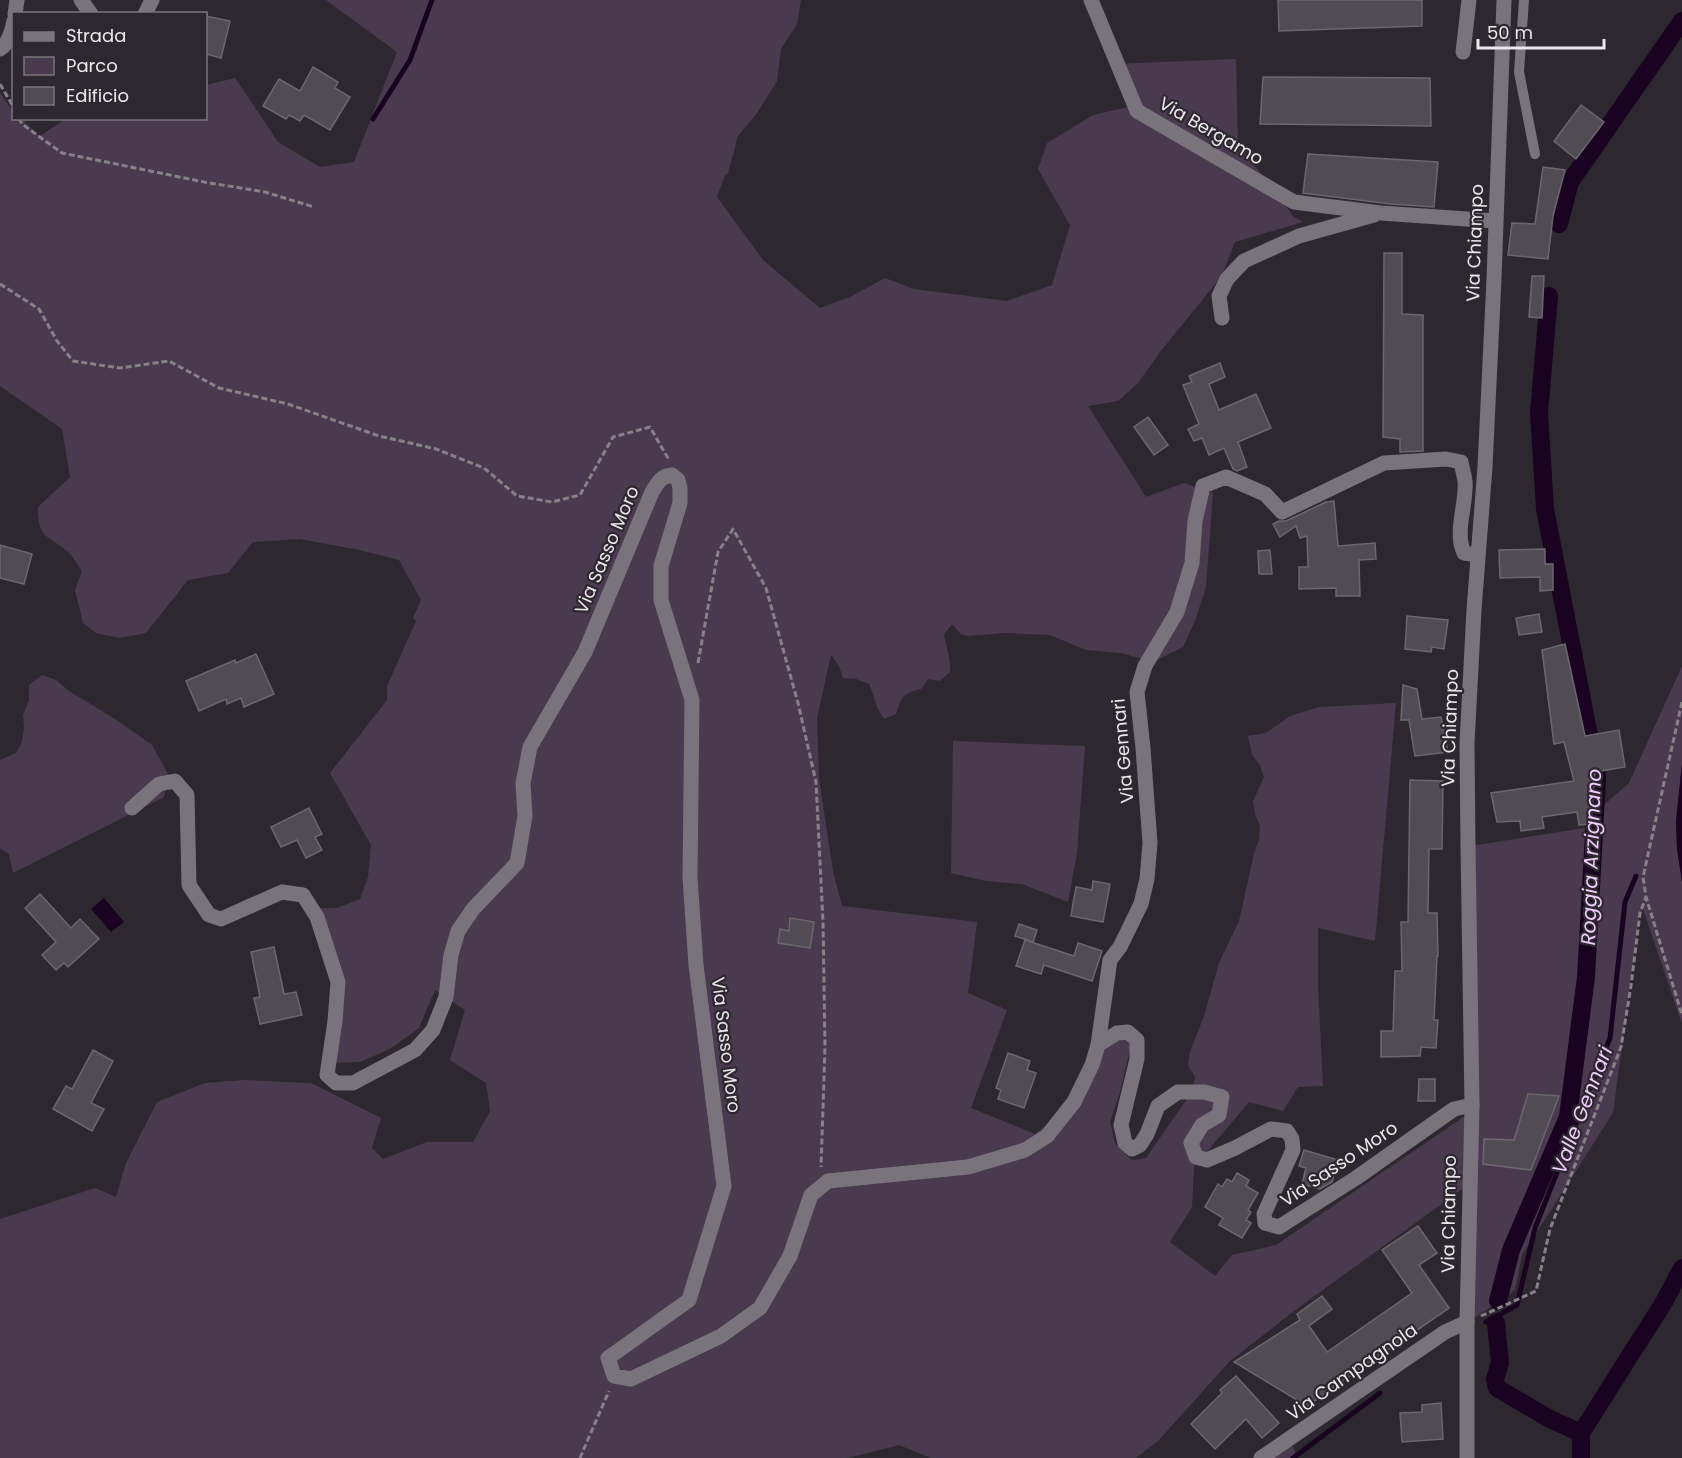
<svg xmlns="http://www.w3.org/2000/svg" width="1682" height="1458" font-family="Poppins,sans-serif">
<rect width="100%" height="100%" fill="#2d282f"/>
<g fill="#4a3a50">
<path d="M326,0H801L797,24L781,49L777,81L757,113L738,136L728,173L725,175L717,197L763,260L820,308L850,297L885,278L914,289L1007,301L1052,285L1070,225L1038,169L1047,143L1093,115L1128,107L1116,64L1234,59L1236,60L1238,144L1294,217L1303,222L1235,242L1221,277L1160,352L1138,383L1118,401L1088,406L1146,497L1184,483L1213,493L1206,587L1195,621L1183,647L1153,662L1121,653L1086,650L1050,635L1005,633L967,636L961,634L952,624L944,634C946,648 951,658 950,672L940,681L928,679L921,689C904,693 901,697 896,714L884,719C875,707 875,697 869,684L856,679L843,678L839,666L831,655L817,718L819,779L833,871L842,906L977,922L968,993L1007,1010L971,1108L1035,1134L1058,1116L1089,1055L1115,1040L1128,1039L1131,1046L1120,1092L1110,1122L1115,1143L1131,1160L1146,1158L1193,1090L1195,1077L1188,1065L1190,1052L1204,1016L1219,963L1239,921L1254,853L1259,840L1260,826L1255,814L1253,801L1264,777L1260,765L1252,755L1248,736L1266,733L1290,716L1319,707L1396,703L1375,941L1318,928V987L1323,1086L1298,1087L1283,1111L1249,1102L1194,1167L1192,1207L1170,1242L1215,1276L1232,1255L1276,1245L1468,1114L1464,847L1591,827L1596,812L1629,783L1682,666V763L1676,821L1677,849L1682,882V1024L1643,909L1639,918L1613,1113L1522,1255L1515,1290L1464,1325L1465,1187L1294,1311L1229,1362L1159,1440L1136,1458H931L899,1445L847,1458H0V1219L95,1188L116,1197L126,1163L157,1102L205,1083L244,1080L311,1083L381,1118L372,1148L383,1159L427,1142H473L490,1111L486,1083L450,1060L465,1010L435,990L419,1028L390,1049L360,1062L330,1063L332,964L319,908H337L360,899L368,877L371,845L330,773L387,700V686L416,621L413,618L421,600L399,560L359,550L300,539L253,542L228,573L188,580L146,633L119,638L96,633L83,623L75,590L82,571C77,564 73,556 67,551C46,534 38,538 38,507L70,477L62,429L0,386V93L13,111L14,118L21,119L40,136L65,119L206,118V85L235,78L278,142L320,167L354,162L397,52Z"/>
<polygon points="42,675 56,680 69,691 115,719 152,745 168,774 164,797 13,873 9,854 0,848 0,760 16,753 22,742 24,727 23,715 29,700 29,685"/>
<polygon points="953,741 1085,746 1077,853 1068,902 1022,884 986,881 951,873"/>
<polygon points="1291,1443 1298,1458 1272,1458"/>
</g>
<g fill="#1a0321">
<polygon points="1682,763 1682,882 1677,849 1676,821"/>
<polygon points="104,898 124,922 111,932 91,909"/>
</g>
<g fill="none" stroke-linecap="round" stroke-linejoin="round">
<g stroke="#1a0321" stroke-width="5">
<polyline points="373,119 410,60 432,0"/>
<polyline points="1486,1322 1517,1305 1535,1228 1610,1038 1625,902 1636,876"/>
<polyline points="1293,1458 1380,1393"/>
</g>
<g stroke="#1a0321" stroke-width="18">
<polyline points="1559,224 1570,182 1682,21"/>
<polyline points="1498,1301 1511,1250 1568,1117 1586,977 1594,833 1597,777 1545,509 1539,413 1549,296"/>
<polyline points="1496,1323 1500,1363 1495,1379 1497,1388 1550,1419 1581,1433 1581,1458"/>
<polyline points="1581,1433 1664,1302 1682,1268"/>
</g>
</g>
<g fill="#514c53" stroke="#6c676e" stroke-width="1.5">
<polygon points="1278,0 1422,0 1422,26 1279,31"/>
<polygon points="206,16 230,21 221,58 206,54"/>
<polygon points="313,67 338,82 335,88 350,97 330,130 304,115 300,121 289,115 286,119 263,106 279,79 300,91"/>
<polygon points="1263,77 1430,78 1431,126 1260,124"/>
<polygon points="1581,105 1604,122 1576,159 1554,141"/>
<polygon points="1308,154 1438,162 1434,207 1391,204 1303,193"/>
<polygon points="1543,167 1565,170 1553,216 1548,259 1508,255 1512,223 1535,224"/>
<polygon points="1384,253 1402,253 1402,314 1423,315 1423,451 1400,452 1400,439 1383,437"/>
<polygon points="1532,276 1544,276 1542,318 1529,317"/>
<polygon points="1220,363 1225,377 1209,384 1219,410 1256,394 1271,428 1238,442 1247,467 1237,471 1233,469 1224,448 1209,455 1202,438 1194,441 1188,429 1199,424 1183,385 1192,382 1189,376"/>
<polygon points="1148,417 1168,445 1154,455 1134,427"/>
<polygon points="1334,501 1338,546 1375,543 1376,559 1359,560 1360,596 1336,596 1336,588 1299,589 1299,567 1308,567 1307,536 1300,538 1296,526 1280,537 1273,524 1279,521 1286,521 1326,502"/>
<polygon points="0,545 32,554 24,584 0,578"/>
<polygon points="1545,549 1545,564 1553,564 1553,590 1540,591 1540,577 1500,578 1499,550"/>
<polygon points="1270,550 1272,574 1259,574 1258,551"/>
<polygon points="1539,614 1542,632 1519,635 1516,618"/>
<polygon points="1407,616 1448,620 1444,649 1432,647 1431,652 1405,649"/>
<polygon points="1565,644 1585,736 1619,730 1625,767 1595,772 1591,824 1579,825 1577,812 1542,817 1544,828 1521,831 1520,821 1497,822 1491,793 1574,781 1564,742 1554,744 1542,650"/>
<polygon points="256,654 274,694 244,707 241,698 227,704 226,699 199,711 186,681 235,660 236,663"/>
<polygon points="1403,685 1417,689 1422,719 1441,717 1448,752 1415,756 1409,720 1401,720"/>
<polygon points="1410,780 1443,781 1442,849 1429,849 1428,913 1437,913 1438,956 1437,956 1434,1020 1438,1020 1436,1048 1421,1047 1420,1056 1381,1057 1381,1031 1393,1031 1395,971 1402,971 1401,922 1408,922"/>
<polygon points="309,808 322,834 315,837 322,850 306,858 297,840 281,847 271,827"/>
<polygon points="1093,881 1110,884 1103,922 1071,916 1076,887 1092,890"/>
<polygon points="40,894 71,928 80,919 99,939 68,967 64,963 56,970 42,955 56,942 25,908"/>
<polygon points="790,918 814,922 810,948 778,943 780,929 789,931"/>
<polygon points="1019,924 1037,930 1033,942 1015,936"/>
<polygon points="1025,940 1074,956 1078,943 1102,951 1092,981 1044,965 1041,974 1016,966"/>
<polygon points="274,947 284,994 296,992 302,1015 260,1024 254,998 260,997 251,952"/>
<polygon points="93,1050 113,1061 91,1103 104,1109 92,1131 53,1109 66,1086 72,1089"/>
<polygon points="1008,1053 1030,1061 1027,1070 1036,1073 1024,1108 998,1099 1001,1090 996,1088"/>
<polygon points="1419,1079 1435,1079 1435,1101 1418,1101"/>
<polygon points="1528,1094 1559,1096 1531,1170 1483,1164 1484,1139 1514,1140"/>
<polygon points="1304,1150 1338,1160 1332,1182 1320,1189 1302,1184 1306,1168 1299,1166"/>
<polygon points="1237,1173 1249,1180 1246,1186 1258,1193 1248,1210 1251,1212 1246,1220 1251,1223 1242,1238 1219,1225 1223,1218 1205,1207 1218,1184 1222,1187 1227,1179 1232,1182"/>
<polygon points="1418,1226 1437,1253 1419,1265 1449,1308 1307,1406 1234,1362 1300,1320 1297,1314 1322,1296 1332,1309 1309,1326 1327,1352 1412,1293 1382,1250"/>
<polygon points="1236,1376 1279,1423 1262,1438 1246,1419 1215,1449 1191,1424 1222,1393 1220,1390"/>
<polygon points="1441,1403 1443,1439 1402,1442 1400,1413 1422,1412 1422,1405"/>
</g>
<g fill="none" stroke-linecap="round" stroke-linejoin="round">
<g stroke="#868288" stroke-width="3" stroke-dasharray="6 3" stroke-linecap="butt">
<polyline points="0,84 14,108"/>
<polyline points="19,118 22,124 62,153 204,182 265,192 314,207"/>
<polyline points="0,284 39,309 57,341 73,361 120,368 169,361 219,388 288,404 379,436 436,449 484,468 517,496 552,502 580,495 613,437 650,427 669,460"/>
<polyline points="698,663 718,552 733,529 766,588 798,703 816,782 823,922 825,1047 821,1167"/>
<polyline points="1682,702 1643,877 1646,897 1682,1015"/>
<polyline points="1481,1316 1536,1291 1550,1229 1621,1047 1631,986 1640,913 1646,897"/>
<polyline points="580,1458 609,1391"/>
</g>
<polyline stroke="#79747b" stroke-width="10" points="1524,0 1519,72 1535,154"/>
<g stroke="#79747b" stroke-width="15">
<polyline points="81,0 91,14"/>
<polyline points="1091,0 1137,111 1294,202 1381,213 1495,221"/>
<polyline points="15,14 17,0"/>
<polyline points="145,14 152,0"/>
<path d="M0,49C9,43 12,31 14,21"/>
<polyline points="1463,52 1469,0"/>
<polyline points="1222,318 1219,296 1227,279 1244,261 1299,236 1374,215"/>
<path d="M132,808L159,784L175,781L187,795L189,885L209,915L221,919L282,892L303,895L317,917L338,982L335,1021L327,1075L336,1083H353L415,1050L433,1030L446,997L451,955L458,931L473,909L517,863L525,816L523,783L530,747L585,652L652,492C658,482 661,476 672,475L678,480L680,488V503L661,566V600L692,700L690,878L696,965L724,1186L689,1300L608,1358L614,1376L631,1379L721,1336L760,1308L790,1256L811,1195L828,1181L968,1167L1025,1150L1047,1136L1074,1102L1092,1065L1098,1045L1117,1033L1128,1032L1137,1040V1059L1121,1125L1125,1143L1132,1149L1140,1145L1147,1134L1158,1106L1178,1092H1204L1222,1097L1219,1115L1202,1125L1191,1143L1196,1157L1207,1160L1235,1148L1271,1129L1287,1131L1292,1139L1293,1150L1264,1214L1265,1223L1279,1227L1356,1178L1454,1109L1472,1105"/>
<path d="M1098,1045L1110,960L1120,947L1141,904L1147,879L1150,843L1143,748L1137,692L1145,666L1177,612L1192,563L1195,521L1203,486L1226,477L1265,494L1282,512L1384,463L1446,459L1461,462C1462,468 1464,474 1465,481C1467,504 1454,531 1464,553L1478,555"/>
<polyline points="1261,1458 1445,1332 1467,1322"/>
</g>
<polyline stroke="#79747b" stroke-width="15" points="1467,1458 1467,1322 1472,1105 1468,846 1467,743 1474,610 1485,467 1494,279 1504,0"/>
</g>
<g text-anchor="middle" stroke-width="4.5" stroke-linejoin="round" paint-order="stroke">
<g font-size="18" fill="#ebe8ec" stroke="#2d282f">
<text transform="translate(1211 131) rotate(30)" y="6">Via Bergamo</text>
<text transform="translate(1475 243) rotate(-88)" y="6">Via Chiampo</text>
<text transform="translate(607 550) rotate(-67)" y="6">Via Sasso Moro</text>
<text transform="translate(1450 728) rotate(-88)" y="6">Via Chiampo</text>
<text transform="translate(1123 751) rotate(-95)" y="6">Via Gennari</text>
<text transform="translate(726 1045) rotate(83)" y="6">Via Sasso Moro</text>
<text transform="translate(1339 1164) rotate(-34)" y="6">Via Sasso Moro</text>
<text transform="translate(1449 1214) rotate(-89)" y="6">Via Chiampo</text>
<text transform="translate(1352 1372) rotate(-35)" y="6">Via Campagnola</text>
</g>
<g font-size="20" font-style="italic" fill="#f0cbfc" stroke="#2d282f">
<text transform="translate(1591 857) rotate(-88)" y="7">Roggia Arzignano</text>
<text transform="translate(1582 1110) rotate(-69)" y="7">Valle Gennari</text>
</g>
</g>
<rect x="12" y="12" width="195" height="108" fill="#2d282f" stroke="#79757b" stroke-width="1.5"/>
<rect x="24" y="32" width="30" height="9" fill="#79747b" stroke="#79757b" stroke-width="1.5"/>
<text x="66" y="42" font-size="18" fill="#ebe8ec">Strada</text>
<rect x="24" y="57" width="30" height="18" fill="#4a3a50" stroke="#79757b" stroke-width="1.5"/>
<text x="66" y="72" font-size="18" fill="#ebe8ec">Parco</text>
<rect x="24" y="87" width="30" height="18" fill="#514c53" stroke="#79757b" stroke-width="1.5"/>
<text x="66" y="102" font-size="18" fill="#ebe8ec">Edificio</text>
<path d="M1478 39v9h126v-9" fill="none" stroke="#ebe8ec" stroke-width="3"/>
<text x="1487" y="39" font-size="18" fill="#ebe8ec" stroke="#2d282f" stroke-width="4.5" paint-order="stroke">50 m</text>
</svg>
